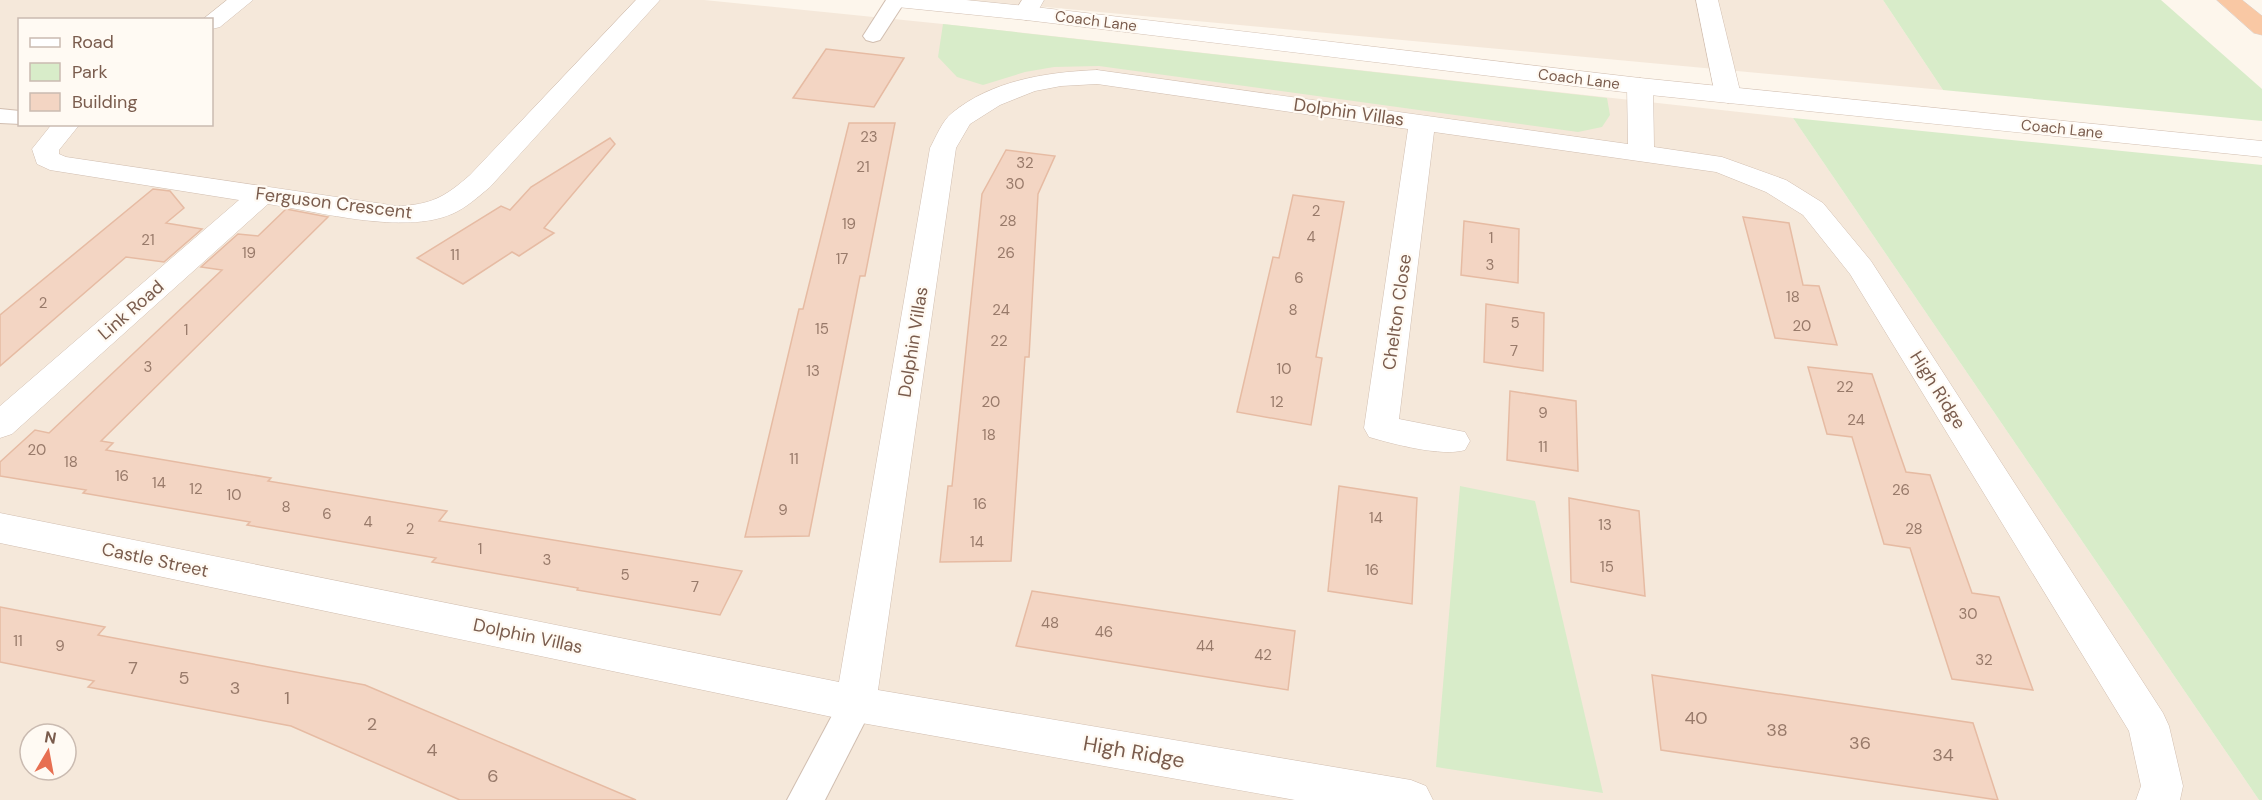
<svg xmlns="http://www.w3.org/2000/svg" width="2262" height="800" font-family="'DM Sans',sans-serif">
<rect width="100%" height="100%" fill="#fdf6ec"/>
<g fill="#f5e8da" fill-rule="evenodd">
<path d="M0,0H704L943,24L1793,118L2259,800H0ZM20,20H212V124H20ZM30,734H66V770H30Z"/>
<polygon points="970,0 1883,0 1943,90 1553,54"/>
</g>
<g fill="#d8ecc9">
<polygon points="1883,0 2161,0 2262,89 2262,121 1943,90"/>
<polygon points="943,24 1607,98 1610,115 1602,127 1578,132 1099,66 1054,67 1025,72 983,85 957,77 938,57"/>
<polygon points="1793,118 2262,165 2262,800 2259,800"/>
<polygon points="1460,486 1535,501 1603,793 1436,767"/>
</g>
<g fill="#f3d5c3" stroke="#e6bba3" stroke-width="1.5">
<polygon points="826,49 904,58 874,107 793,98"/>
<polygon points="849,123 895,123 865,276 860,276 809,536 745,537 799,309 803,309"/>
<polygon points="610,138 615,144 544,228 554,233 519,256 512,252 463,284 417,258 501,206 510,210 531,187"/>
<polygon points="1006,150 1055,156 1038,194 1029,357 1025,357 1011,561 940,562 948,486 952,486 982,194"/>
<polygon points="153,189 170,191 184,208 166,223 202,229 164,262 126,257 0,366 0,315"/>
<polygon points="1293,195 1344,202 1316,357 1322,358 1311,425 1237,412 1273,257 1279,258"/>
<polygon points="286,209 328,217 101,441 113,443 106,450 271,478 268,481 447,511 439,521 742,571 720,615 577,590 578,588 432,562 436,558 247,525 250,522 83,493 86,490 0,476 0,462 35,430 49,433 222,270 201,267 238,234 258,236"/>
<polygon points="1743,217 1789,223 1803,285 1819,286 1837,345 1775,338"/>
<polygon points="1464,221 1519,229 1518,283 1461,275"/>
<polygon points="1486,304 1544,313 1543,371 1484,362"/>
<polygon points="1808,367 1872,374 1906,472 1930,475 1972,593 1999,597 2033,690 1952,679 1910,548 1884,544 1852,437 1827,434"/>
<polygon points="1510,391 1576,401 1578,471 1507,460"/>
<polygon points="1339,486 1417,498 1412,604 1328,591"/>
<polygon points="1569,498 1639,511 1645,596 1571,582"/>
<polygon points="1032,591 1295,631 1288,690 1016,646"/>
<polygon points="0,607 105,627 98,635 365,685 636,800 460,800 291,726 88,687 94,681 0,662"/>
<polygon points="1652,675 1973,723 1998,800 1661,750"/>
</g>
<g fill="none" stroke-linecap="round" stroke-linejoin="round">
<defs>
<g id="service">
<polygon points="886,0 906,0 880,40 873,42 866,40 863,36"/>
<polygon points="0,109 20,111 21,124 0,123"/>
<polygon points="856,688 868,693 874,704 825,800 787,800 844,693"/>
</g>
<g id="minor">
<polygon points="227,0 253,0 220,27 212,29 212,20 202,20"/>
<path d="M636,0H660L490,187C478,197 466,208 452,214C404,235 320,212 268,204L12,434L0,438V406L239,200L50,170L37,164L32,149L52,124H80L59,150V154L66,157L397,206C431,205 445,197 470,175Z"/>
<polygon points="1022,0 1044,0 1034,18 1026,20 1018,18 1014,13"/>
<polygon points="1696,0 1718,0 1741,95 1737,100 1728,103 1719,100 1715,95"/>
<path d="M1097,70L1628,144L1627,86L1631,81L1640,78L1649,81L1653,86L1654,147L1722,157L1786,180L1823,203L1871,261L2163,713L2169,726L2183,786L2180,800H2136L2141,786L2129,731L1850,274L1803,215L1766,192L1716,172L1434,132L1399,419L1465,432L1470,441L1465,450C1442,457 1393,444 1369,437L1364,428L1408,129L1097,84L1061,86L1035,91L1000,105L970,124L956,148L878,690L1411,780L1426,786L1433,800H1295L856,722L0,543V513L839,682L930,148C936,137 942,121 952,113C992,80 1048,72 1097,70Z"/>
</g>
<polygon id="tertiary" points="886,0 966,0 1026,6 1640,78 2262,141 2262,157 1640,94 1026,20 897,7 889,5"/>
<polygon id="trunk" points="2217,0 2242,0 2262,16 2262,35 2254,33"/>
</defs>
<use href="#service" stroke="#d1beb0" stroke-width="2"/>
<use href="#minor" stroke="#d1beb0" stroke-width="1"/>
<use href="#tertiary" stroke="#d1beb0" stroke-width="1"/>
<use href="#trunk" stroke="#dad1cd" stroke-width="1"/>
<use href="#service" fill="#fff" fill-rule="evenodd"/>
<use href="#minor" fill="#fff" fill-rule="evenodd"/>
<use href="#tertiary" fill="#fff" fill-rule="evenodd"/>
<use href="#trunk" fill="#f9c8a4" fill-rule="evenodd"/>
</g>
<g text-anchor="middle" stroke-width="4.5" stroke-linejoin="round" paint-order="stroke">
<g font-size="15" fill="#7a5c4d" stroke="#fffaf3">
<text transform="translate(1096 21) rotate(7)" y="5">Coach Lane</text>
<text transform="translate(1579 79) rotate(7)" y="5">Coach Lane</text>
<text transform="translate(2062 129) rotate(6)" y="5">Coach Lane</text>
</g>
<g font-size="15" fill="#987a6a">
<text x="869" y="142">23</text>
<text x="1025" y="168">32</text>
<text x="863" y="172">21</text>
<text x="1015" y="189">30</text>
<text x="1316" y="216">2</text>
<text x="1008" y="226">28</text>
<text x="849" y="229">19</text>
<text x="1311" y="242">4</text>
<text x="1491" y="243">1</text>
<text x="148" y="245">21</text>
<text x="249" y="258">19</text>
<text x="1006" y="258">26</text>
<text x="455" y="260">11</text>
<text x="842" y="264">17</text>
<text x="1490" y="270">3</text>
<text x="1299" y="283">6</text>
<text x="1793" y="302">18</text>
<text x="43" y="308">2</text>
<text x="1001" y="315">24</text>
<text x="1293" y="315">8</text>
<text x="1515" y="328">5</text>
<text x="1802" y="331">20</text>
<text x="822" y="334">15</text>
<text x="186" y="335">1</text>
<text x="999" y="346">22</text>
<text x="1514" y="356">7</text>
<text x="148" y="372">3</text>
<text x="1284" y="374">10</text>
<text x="813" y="376">13</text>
<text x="1845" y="392">22</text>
<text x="991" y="407">20</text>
<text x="1277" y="407">12</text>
<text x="1543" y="418">9</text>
<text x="1856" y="425">24</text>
<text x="989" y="440">18</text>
<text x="1543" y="452">11</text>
<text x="37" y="455">20</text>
<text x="794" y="464">11</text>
<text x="71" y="467">18</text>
<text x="122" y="481">16</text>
<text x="159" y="488">14</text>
<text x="196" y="494">12</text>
<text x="1901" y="495">26</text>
<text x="234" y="500">10</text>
<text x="980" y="509">16</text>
<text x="286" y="512">8</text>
<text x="783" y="515">9</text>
<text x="327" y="519">6</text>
<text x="1376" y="523">14</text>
<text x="368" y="527">4</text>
<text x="1605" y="530">13</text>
<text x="410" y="534">2</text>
<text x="1914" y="534">28</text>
<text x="977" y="547">14</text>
<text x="480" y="554">1</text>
<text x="547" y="565">3</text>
<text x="1607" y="572">15</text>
<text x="1372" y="575">16</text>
<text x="625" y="580">5</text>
<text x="695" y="592">7</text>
<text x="1968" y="619">30</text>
<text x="1050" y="628">48</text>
<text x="1104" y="637">46</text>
<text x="18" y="646">11</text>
<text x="60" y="651">9</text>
<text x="1205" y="651">44</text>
<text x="1263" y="660">42</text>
<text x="1984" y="665">32</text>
</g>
<g font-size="18" fill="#7a5c4d" stroke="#fffaf3">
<text transform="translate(1349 112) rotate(8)" y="6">Dolphin Villas</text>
<text transform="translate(334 203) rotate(7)" y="6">Ferguson Crescent</text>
<text transform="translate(131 310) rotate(-41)" y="6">Link Road</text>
<text transform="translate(1397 312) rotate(-82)" y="6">Chelton Close</text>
<text transform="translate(913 342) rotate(-81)" y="6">Dolphin Villas</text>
<text transform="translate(1938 390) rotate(58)" y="6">High Ridge</text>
<text transform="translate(155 560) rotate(12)" y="6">Castle Street</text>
<text transform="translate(528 636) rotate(12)" y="6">Dolphin Villas</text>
</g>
<g font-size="18" fill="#987a6a">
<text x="133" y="674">7</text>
<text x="184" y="684">5</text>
<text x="235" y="694">3</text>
<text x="287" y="704">1</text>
<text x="1696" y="724">40</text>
<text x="372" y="730">2</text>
<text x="1777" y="736">38</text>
<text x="1860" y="749">36</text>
<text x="432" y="756">4</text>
<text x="1943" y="761">34</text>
<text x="493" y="782">6</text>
</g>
<g font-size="21" fill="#7a5c4d" stroke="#fffaf3">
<text transform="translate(1134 752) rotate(10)" y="7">High Ridge</text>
</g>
</g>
<rect x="18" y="18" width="195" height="108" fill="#fffaf3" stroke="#cabbb1" stroke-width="1.5"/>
<rect x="30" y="38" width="30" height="9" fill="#ffffff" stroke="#cabbb1" stroke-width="1.5"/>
<text x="72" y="48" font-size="18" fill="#7a5c4d">Road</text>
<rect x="30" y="63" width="30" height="18" fill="#d8ecc9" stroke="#cabbb1" stroke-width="1.5"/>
<text x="72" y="78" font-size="18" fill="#7a5c4d">Park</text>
<rect x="30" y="93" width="30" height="18" fill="#f3d5c3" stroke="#cabbb1" stroke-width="1.5"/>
<text x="72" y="108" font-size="18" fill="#7a5c4d">Building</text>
<g transform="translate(48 752) rotate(10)"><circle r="28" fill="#fffaf3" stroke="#cabbb1" stroke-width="1.5"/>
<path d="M0-4.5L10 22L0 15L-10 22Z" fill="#e76f51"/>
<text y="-9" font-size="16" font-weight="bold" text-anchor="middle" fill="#7a5c4d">N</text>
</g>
</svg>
